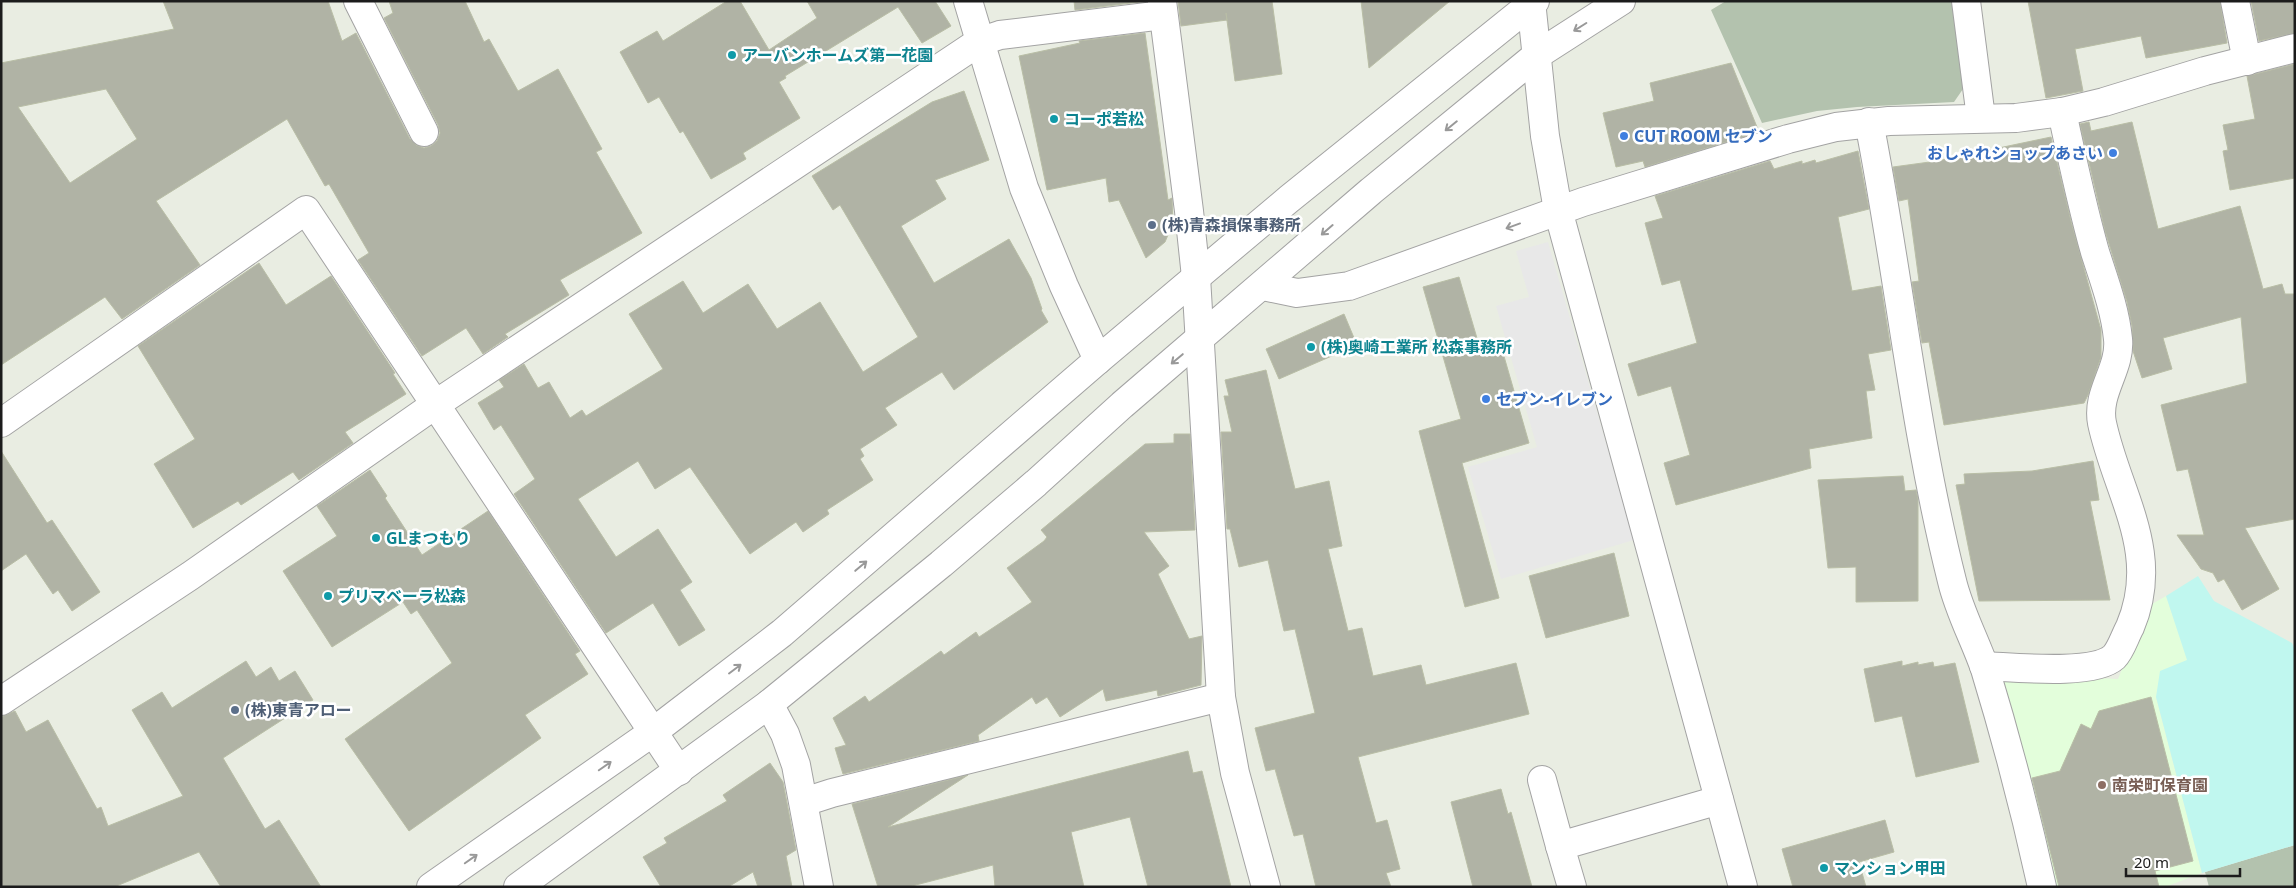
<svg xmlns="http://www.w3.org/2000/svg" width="2296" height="888" font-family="'Noto Sans','Noto Sans JP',sans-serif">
<rect width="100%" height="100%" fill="#e9ede2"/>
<polygon fill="#e3fedb" points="2166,596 2188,660 2156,697 2202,873 2165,887 2052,887 1999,679 2004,674 2118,679 2147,607"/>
<g fill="#b3c2ae">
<polygon points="1726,1 1952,1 1963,89 1954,102 1857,107 1817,111 1762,123 1711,10"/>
<polygon points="2295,845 2295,887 2209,887 2205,872"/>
</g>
<polygon fill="#c0f7ef" points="2198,576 2214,601 2292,643 2295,649 2295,845 2202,873 2156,697 2160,671 2187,660 2166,596"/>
<polygon fill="#e8e8e8" points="1548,242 1634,540 1501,579 1468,467 1537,447 1496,306 1529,297 1516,251"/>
<g fill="#b0b3a5" stroke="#b9bea6" fill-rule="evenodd">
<path d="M163,1H328L342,41L356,33L410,139L416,145L424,148L431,146L437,141L440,133L438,125L384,18L393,13L389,1H465L484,42L489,39L518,91L558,69L602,149L596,152L642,233L560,280L569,295L505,334L508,337L483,354L466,328L422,356L358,260L369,253L329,184L325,186L287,119L156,201L200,265L122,319L105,297L1,365V63L174,29ZM106,89L137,139L70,183L18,107Z"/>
<polygon points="727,1 740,1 769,50 817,18 807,1 935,1 951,26 922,43 898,7 785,76 786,78 779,82 800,118 743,153 746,159 711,179 683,131 680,133 659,97 648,103 620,52 657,31 663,41"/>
<polygon points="1074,1 1147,1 1075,10"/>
<polygon points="1178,1 1272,1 1282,74 1235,81 1226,13 1227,20 1181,26"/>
<polygon points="1361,1 1450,1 1369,68"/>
<polygon points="2028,1 2220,1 2227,43 2146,58 2141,36 2075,49 2083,91 2046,98"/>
<polygon points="2251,1 2295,1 2295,33 2259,41"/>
<polygon points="1145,33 1168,200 1172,198 1173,223 1165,242 1146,258 1119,200 1109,202 1106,178 1047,190 1019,56 1080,43 1079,41"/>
<polygon points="1731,63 1759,132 1645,167 1643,161 1616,167 1603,113 1654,101 1650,83"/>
<polygon points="2295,64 2295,178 2230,190 2223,151 2228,150 2223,125 2255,119 2247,76"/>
<polygon points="964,91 989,160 935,180 946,199 901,226 934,283 1009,239 1031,278 1042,309 1041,310 1048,322 954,390 942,372 885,408 897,425 860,449 864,456 860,459 873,480 827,510 829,514 803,532 796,522 750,554 690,467 655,489 638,461 578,499 616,557 658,529 692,582 680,590 705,630 679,646 653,603 606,633 514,494 535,479 501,425 494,430 478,403 504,387 499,380 524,364 538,388 549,382 570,418 582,410 586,416 663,369 629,314 683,281 703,313 748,284 777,329 820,302 863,372 918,337 840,205 833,210 812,176 932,102"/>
<polygon points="2089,122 2091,131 2132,122 2158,229 2240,206 2263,289 2282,284 2285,294 2295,294 2295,519 2245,528 2279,589 2242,610 2224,579 2218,582 2213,573 2201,569 2177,535 2204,535 2188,469 2177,471 2161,405 2247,383 2241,317 2163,338 2172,369 2142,378 2133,351 2132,326 2127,302 2105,231 2080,124"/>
<polygon points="2051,137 2071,221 2101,330 2101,357 2088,395 2084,403 1944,425 1929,342 1922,343 1912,282 1919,281 1908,199 1899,201 1893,167 1937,161"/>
<polygon points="1858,151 1869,209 1838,217 1852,291 1881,286 1891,350 1868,354 1875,390 1866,391 1872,438 1809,449 1811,468 1676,505 1664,463 1690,455 1671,386 1638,396 1628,364 1697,343 1680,280 1662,285 1645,223 1663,218 1655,196 1770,161 1774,169 1802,161 1802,164 1815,160 1816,163"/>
<polygon points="259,263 286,305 331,276 395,373 393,374 406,394 345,432 353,443 299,480 293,472 241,505 238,501 193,528 154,464 195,439 138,346"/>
<polygon points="1459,277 1479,345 1499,339 1529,443 1462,463 1499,598 1465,607 1419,431 1461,419 1423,287"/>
<polygon points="1344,314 1357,345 1279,379 1266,349"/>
<polygon points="1266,370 1295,489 1329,481 1342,546 1328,549 1348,631 1362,628 1373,676 1421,665 1426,685 1516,663 1529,714 1358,757 1376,823 1387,820 1400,869 1386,873 1391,887 1316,887 1303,834 1294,836 1275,769 1266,771 1255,728 1315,713 1295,629 1284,631 1268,560 1239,567 1230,529 1227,529 1221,432 1232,432 1224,396 1229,396 1225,380"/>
<polygon points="1174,434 1190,434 1195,530 1144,532 1169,566 1158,574 1189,639 1202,636 1201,685 1158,696 1157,690 1106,701 1103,689 1060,717 1047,697 1036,704 1032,697 978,735 979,741 843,774 835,748 846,745 833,718 865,696 869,702 941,651 944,655 976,632 979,637 1032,602 1007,568 1044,541 1047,537 1041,530 1145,444 1174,443"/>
<polygon points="1,451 47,523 52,520 100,592 72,611 58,590 53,594 26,554 1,571"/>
<polygon points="2093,461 2099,500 2090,501 2110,600 1979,601 1956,485 1965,484 1964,474 2032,471"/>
<polygon points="370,470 387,496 385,498 422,555 488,511 580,651 575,654 588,674 525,715 541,738 409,831 345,739 452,663 417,610 411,614 403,602 332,647 283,571 337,536 317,506"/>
<polygon points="1903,476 1905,491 1916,490 1918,499 1918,601 1856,602 1856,567 1828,568 1818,480"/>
<polygon points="1614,553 1629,616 1546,638 1529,576"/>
<polygon points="246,661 256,677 271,667 279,681 295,671 313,700 223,758 265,829 279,820 321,887 221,887 199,852 114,887 1,887 1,717 15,711 26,732 48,720 97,809 101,807 108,826 183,796 132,710 162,692 172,708"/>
<polygon points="1902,661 1902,666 1918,662 1918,665 1933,662 1934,667 1955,663 1979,762 1916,777 1902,716 1875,722 1864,669"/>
<polygon points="2151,697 2193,861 2155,871 2159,887 2059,887 2032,778 2060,771 2081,724 2091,729 2099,711"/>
<polygon points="1188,751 1193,773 1202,771 1231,887 1148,887 1130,817 1071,832 1084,887 995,887 993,865 908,887 878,887 852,804 968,775 888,827"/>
<polygon points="770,763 783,782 796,850 786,856 792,887 758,887 753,872 728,887 661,887 643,857 667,843 664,838 727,801 723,795"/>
<polygon points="1501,789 1508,814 1511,812 1532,887 1473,887 1451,802"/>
<polygon points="1885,820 1894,852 1859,862 1866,887 1793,887 1782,849"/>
</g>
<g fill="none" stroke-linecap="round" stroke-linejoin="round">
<defs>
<g id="minor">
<polyline points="358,1 424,132"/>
<polyline points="968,1 1024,188 1064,286 1098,360"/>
<polyline points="1162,1 1189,211 1196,277 1221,697 1235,773 1266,887"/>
<polyline points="1531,1 1545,136 1558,210 1743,887"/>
<polyline points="1966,1 1981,118"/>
<polyline points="2235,1 2247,61"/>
<path d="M1869,122C1899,275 1914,430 1952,581C1959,611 1975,640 1985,669C2007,741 2026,814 2042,887"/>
<polyline points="1263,286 1297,293 1349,286 1583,202 1788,139 1836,127 1889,121 2016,118 2062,112 2104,102 2205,71 2295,48"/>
<polyline points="1,423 306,210 679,771"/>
<path d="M1984,666C2013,667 2093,676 2114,657C2121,650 2125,636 2130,627C2162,552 2117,494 2102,423C2096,392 2121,369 2118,339C2115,309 2104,280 2095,252C2082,206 2072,159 2062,112"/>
<polyline points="1,701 190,576 436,404 979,42 1000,35 1163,15"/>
<polyline points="769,704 785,734 796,765 819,887"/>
<polyline points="1542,780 1560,846"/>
<polyline points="804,802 832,793 1221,697"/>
<polyline points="431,887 653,732 782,633 1098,360 1289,199 1535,1"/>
<polyline points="518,887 769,704 941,564 1036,483 1122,405 1371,191 1537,55 1621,1"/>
<polyline points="1572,887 1560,846 1719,800"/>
</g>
</defs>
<use href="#minor" stroke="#a3a3a3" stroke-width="30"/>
<use href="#minor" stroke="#fff" stroke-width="28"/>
</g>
<defs><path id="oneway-shaft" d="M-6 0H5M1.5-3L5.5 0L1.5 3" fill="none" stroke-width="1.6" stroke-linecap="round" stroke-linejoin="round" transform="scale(1.25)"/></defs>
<g stroke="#999">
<use href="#oneway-shaft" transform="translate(1580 27) rotate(148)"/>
<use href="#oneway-shaft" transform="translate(1451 126) rotate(141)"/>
<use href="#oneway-shaft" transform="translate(1513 226) rotate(160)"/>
<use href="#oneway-shaft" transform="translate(1327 230) rotate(139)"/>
<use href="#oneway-shaft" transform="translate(1177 359) rotate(140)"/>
<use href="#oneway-shaft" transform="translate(861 566) rotate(-40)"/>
<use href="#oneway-shaft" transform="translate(735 669) rotate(-37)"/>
<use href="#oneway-shaft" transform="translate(605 766) rotate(-35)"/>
<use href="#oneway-shaft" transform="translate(471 859) rotate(-35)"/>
</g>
<g fill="#0f9aa8" stroke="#fff" stroke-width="2">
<circle cx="732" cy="55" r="5"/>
<circle cx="1054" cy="119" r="5"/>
<circle cx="1311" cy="347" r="5"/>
<circle cx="376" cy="538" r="5"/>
<circle cx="328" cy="596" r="5"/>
<circle cx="1824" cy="868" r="5"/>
</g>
<g fill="#3f7fe0" stroke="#fff" stroke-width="2">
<circle cx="1624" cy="136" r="5"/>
<circle cx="2113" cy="153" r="5"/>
<circle cx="1486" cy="399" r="5"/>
</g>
<g fill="#5c6f8a" stroke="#fff" stroke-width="2">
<circle cx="1152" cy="225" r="5"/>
<circle cx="235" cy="710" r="5"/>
</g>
<circle fill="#8d6e63" stroke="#fff" stroke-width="2" cx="2102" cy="785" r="5"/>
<g text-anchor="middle" stroke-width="5" stroke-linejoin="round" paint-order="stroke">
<g font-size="16" font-weight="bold" fill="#0d838f" stroke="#fff" text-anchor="start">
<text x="742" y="61">アーバンホームズ第一花園</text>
<text x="1064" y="125">コーポ若松</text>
<text x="1321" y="353">(株)奥崎工業所 松森事務所</text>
<text x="386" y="544">GLまつもり</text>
<text x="338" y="602">プリマベーラ松森</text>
<text x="1834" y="874">マンション甲田</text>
</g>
<g font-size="16" font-weight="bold" fill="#366cbe" stroke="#fff" text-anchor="start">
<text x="1634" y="142">CUT ROOM セブン</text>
<text x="2103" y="159" text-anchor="end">おしゃれショップあさい</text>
<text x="1496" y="405">セブン-イレブン</text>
</g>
<g font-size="16" font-weight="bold" fill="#4e5e75" stroke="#fff" text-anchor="start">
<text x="1162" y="231">(株)青森損保事務所</text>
<text x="245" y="716">(株)東青アロー</text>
</g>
<g font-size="16" font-weight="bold" fill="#785e54" stroke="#fff" text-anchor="start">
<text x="2112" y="791">南栄町保育園</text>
</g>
</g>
<rect width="2296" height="888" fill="none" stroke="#1c1c1c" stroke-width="5"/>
<path d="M2126 868v8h114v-8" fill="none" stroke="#1c1c1c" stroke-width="2.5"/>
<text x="2134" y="868" font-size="15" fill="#1c1c1c" stroke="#ffffff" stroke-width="4" paint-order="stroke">20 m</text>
</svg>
